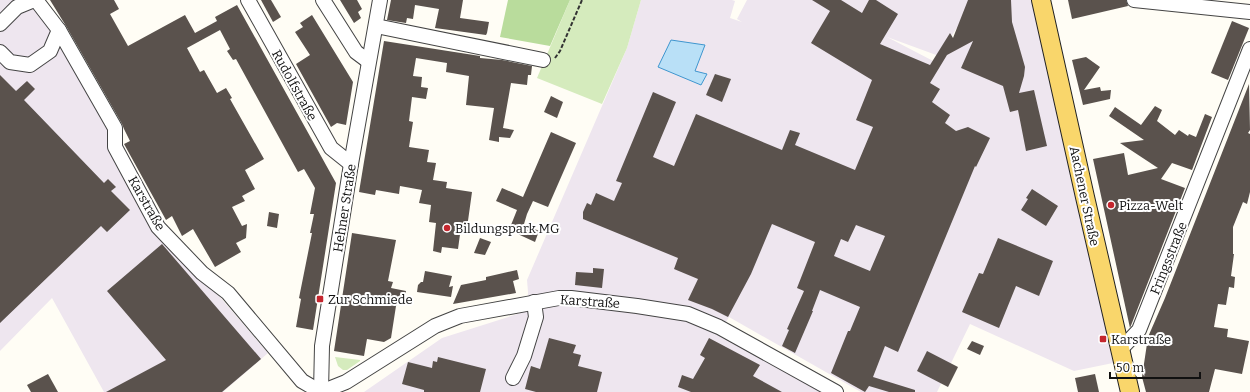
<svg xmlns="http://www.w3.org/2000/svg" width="1250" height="392" font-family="Bitter,serif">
<rect width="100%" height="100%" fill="#fffdf5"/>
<g fill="#eee6ef">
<polygon points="0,0 45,0 164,221 214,290 268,353 223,392 104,392 52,298 0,351"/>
<polygon points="641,0 732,0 735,1 730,18 742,22 737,19 747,0 973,0 966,17 956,29 939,56 887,37 939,64 978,0 1034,0 1113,363 1074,371 970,324 937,392 861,392 729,317 723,327 835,392 364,392 442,338 527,311 528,292 527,280 627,48"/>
</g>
<g fill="#d5ebbd">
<polygon points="570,0 641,0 627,48 602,104 537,78"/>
<polygon points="335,357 360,360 360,361 347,370 343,370 338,366"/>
</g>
<polygon fill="#b9dc9c" points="508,0 570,0 550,46 500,37"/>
<polygon fill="#b9e0f7" stroke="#3f96cf" points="671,40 705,45 695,71 707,74 701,85 658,67"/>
<g fill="#5a524d" fill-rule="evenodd">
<polygon points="50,0 114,0 119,9 110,14 128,46 185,15 195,33 217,21 215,17 237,5 336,183 313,330 296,327 301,299 299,298 312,233 310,233 314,214 310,214 315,188 304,169 298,172 236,59 233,60 227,51 230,49 220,30 187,48 200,72 204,70 217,93 226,88 232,98 230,99 264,159 245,170 255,189 242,196 245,201 232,207 242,226 247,224 246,238 236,243 241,252 215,267 193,229 182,236 172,216 166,220 124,144 130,141 124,129 122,124 66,26"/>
<polygon points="261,0 271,0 281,17 273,22"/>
<polygon points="340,0 357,0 362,9 358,12 361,18 354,23"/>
<polygon points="391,0 463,0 460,18 489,22 487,33 486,35 435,28 439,9 415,5 413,19 407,18 406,23 387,20"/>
<path d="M812,0H841L862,13L869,0H876L898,14L880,44L930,65L950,33L953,38L968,0H1011L1012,22L1025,67L1024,76L1019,93L1034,90L1047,146L1026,151L1018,110L1010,112L1003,86L961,68L973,41L947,55L930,83L940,89L932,102L950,115L945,123L956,131L968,127L990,138L976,167L975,166L898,352L885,346L873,377L915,390V392H889L869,386L865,392L831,373L848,331H850L860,307L820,290L812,311H813L795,353L782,346L789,330L787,329L804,291L797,288L815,242L772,224L751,274L728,317L712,309L688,300L698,279L674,269L678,258L583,219V212L587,203L591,205L596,193L614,201L622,183L616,181L653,92L676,102L653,157L674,166L696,114L782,150L790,130L800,133L795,145L855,170L873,127L856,120L872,80L811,43L830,11ZM856,225L885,236L870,271L834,256L841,239L848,242Z"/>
<polygon points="1068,0 1126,0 1128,6 1072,19"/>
<polygon points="312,15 353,82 346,125 337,123 331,127 296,64 310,55 295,32 303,27 300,23"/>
<polygon points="1232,21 1249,28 1228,80 1211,73"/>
<polygon points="384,41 480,56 480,58 502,60 532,66 531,75 528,75 527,85 511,83 503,128 514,130 510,138 499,137 499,142 489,140 494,108 466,105 469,76 446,72 447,63 416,58 413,76 422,77 421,87 428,88 426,99 412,97 409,121 413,122 409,147 429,150 427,162 436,163 433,180 447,182 446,188 472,192 467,228 461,227 458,249 442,247 441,253 433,251 436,223 429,222 431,205 419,203 422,190 400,186 399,194 376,190 375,195 359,192"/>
<polygon points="1086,57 1100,67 1084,90 1100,87 1101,91 1111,90 1110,99 1083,105 1072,60"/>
<polygon points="715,74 731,79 722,102 706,95"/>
<polygon points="0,75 16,91 27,81 35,89 24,100 104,183 108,179 116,187 111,191 130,210 107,232 101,226 0,323"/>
<polygon points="1249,84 1250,130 1248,133 1250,134 1250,192 1247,204 1243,202 1233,227 1233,254 1234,254 1231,276 1235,277 1234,288 1229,287 1226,305 1218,304 1214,327 1228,329 1227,337 1249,341 1242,374 1215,369 1209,392 1146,392 1142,377 1148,337 1165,298"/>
<polygon points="551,96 563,102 557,118 544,112"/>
<polygon points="1155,106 1162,110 1157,121 1175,135 1179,130 1188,136 1189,134 1196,137 1205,114 1212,117 1192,170 1172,163 1161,179 1185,188 1130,328 1093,159 1124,153 1128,175 1158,168 1120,143 1144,140 1109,116 1115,107 1141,125"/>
<polygon points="551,132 576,143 548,207 533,201 527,214 524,224 539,231 535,242 509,230 517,210 496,201 502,188 523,197"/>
<polygon points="1032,189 1058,206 1046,226 1021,210 1028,199 1026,198"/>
<polygon points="269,212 279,214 277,228 267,226"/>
<polygon points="352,233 396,240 388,281 393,282 391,288 406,291 404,302 398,301 396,306 391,338 384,342 367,339 364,356 334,351"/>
<polygon points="480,238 491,242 485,255 474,253"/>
<polygon points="998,238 1053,261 1039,296 1016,286 999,328 962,312 979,273 983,274"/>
<polygon points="162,244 261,359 222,392 106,392 166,360 107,291"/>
<polygon points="593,268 604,269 602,288 575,285 576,272 593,273"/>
<polygon points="517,270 519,279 513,281 516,293 453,304 461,285 486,280 486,277"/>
<polygon points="425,271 452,276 449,287 453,286 451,297 417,292 418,285 421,282 423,282"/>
<polygon points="549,338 576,345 573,353 581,355 578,366 602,372 597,392 536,392 525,389 531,366 540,369"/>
<polygon points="709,338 760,365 753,376 782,392 691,392 678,387 682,375 693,379 705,358 700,355"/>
<polygon points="972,341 984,346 980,355 967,349"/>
<polygon points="927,351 958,367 948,387 917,371"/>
<polygon points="438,357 486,369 480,392 424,392 424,390 402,384 408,362 432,368 433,361 437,362"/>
<polygon points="48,374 58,392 31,392 27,385"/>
<polygon points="1095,374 1099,392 1078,392 1075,378"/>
</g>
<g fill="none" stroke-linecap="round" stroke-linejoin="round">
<defs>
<g id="minor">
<polyline points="36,0 59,30 115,128 115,147 158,227 202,273 228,293 302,381 321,392"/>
<polyline points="248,0 331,148 351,164"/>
<polyline points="323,0 356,52 368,61"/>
<polyline points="1134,0 1250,12"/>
<polyline points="0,24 17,7 34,0"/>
<polyline points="376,26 543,60"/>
<polyline points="0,52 10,62 30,65 50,51 59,30"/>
<polyline points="1120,350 1139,330 1250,49"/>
<polyline points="513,378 524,356 536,317 534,302"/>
<polyline points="321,392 346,382 435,326 460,316 559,298 571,298 637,306 688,314 719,327 836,392"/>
<polyline points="321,392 322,346 351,164 380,0"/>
</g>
<polyline id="major" points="1041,0 1085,197 1130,392"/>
</defs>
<use href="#minor" stroke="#444" stroke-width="16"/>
<use href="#major" stroke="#222" stroke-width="20"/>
<polyline stroke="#333" stroke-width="2" stroke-dasharray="4 2" stroke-linecap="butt" points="555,58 560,51 582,0"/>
<use href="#minor" stroke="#fff" stroke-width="14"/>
<use href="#major" stroke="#f9d66b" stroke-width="18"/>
</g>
<g fill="#c4262e" stroke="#fff" stroke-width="1.5">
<circle cx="1111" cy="205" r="4"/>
<circle cx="447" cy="228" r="4"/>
<rect x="316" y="295" width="8" height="8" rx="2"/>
<rect x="1099" y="335" width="8" height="8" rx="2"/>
</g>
<g text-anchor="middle" stroke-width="4" stroke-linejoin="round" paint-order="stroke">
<g font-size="13" fill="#111" stroke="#fff">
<text transform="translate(295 85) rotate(61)" y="5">Rudolfstraße</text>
<text transform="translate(1085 196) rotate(78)" y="5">Aachener Straße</text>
<text transform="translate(147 203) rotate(60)" y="5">Karstraße</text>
<text transform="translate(344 208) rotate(-81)" y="5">Hehner Straße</text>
<text transform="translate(1168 258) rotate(-68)" y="5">Fringsstraße</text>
<text transform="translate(590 301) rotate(4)" y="5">Karstraße</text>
</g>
<g font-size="13" fill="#111" stroke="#fff" text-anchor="start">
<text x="1119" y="210">Pizza-Welt</text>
<text x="455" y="233">Bildungspark MG</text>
<text x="328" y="304">Zur Schmiede</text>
<text x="1111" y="344">Karstraße</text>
</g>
</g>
<path d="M1110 372v6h90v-6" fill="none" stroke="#111111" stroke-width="2"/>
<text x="1116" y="372" font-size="12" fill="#111111" stroke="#ffffff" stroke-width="3" paint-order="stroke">50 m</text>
</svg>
